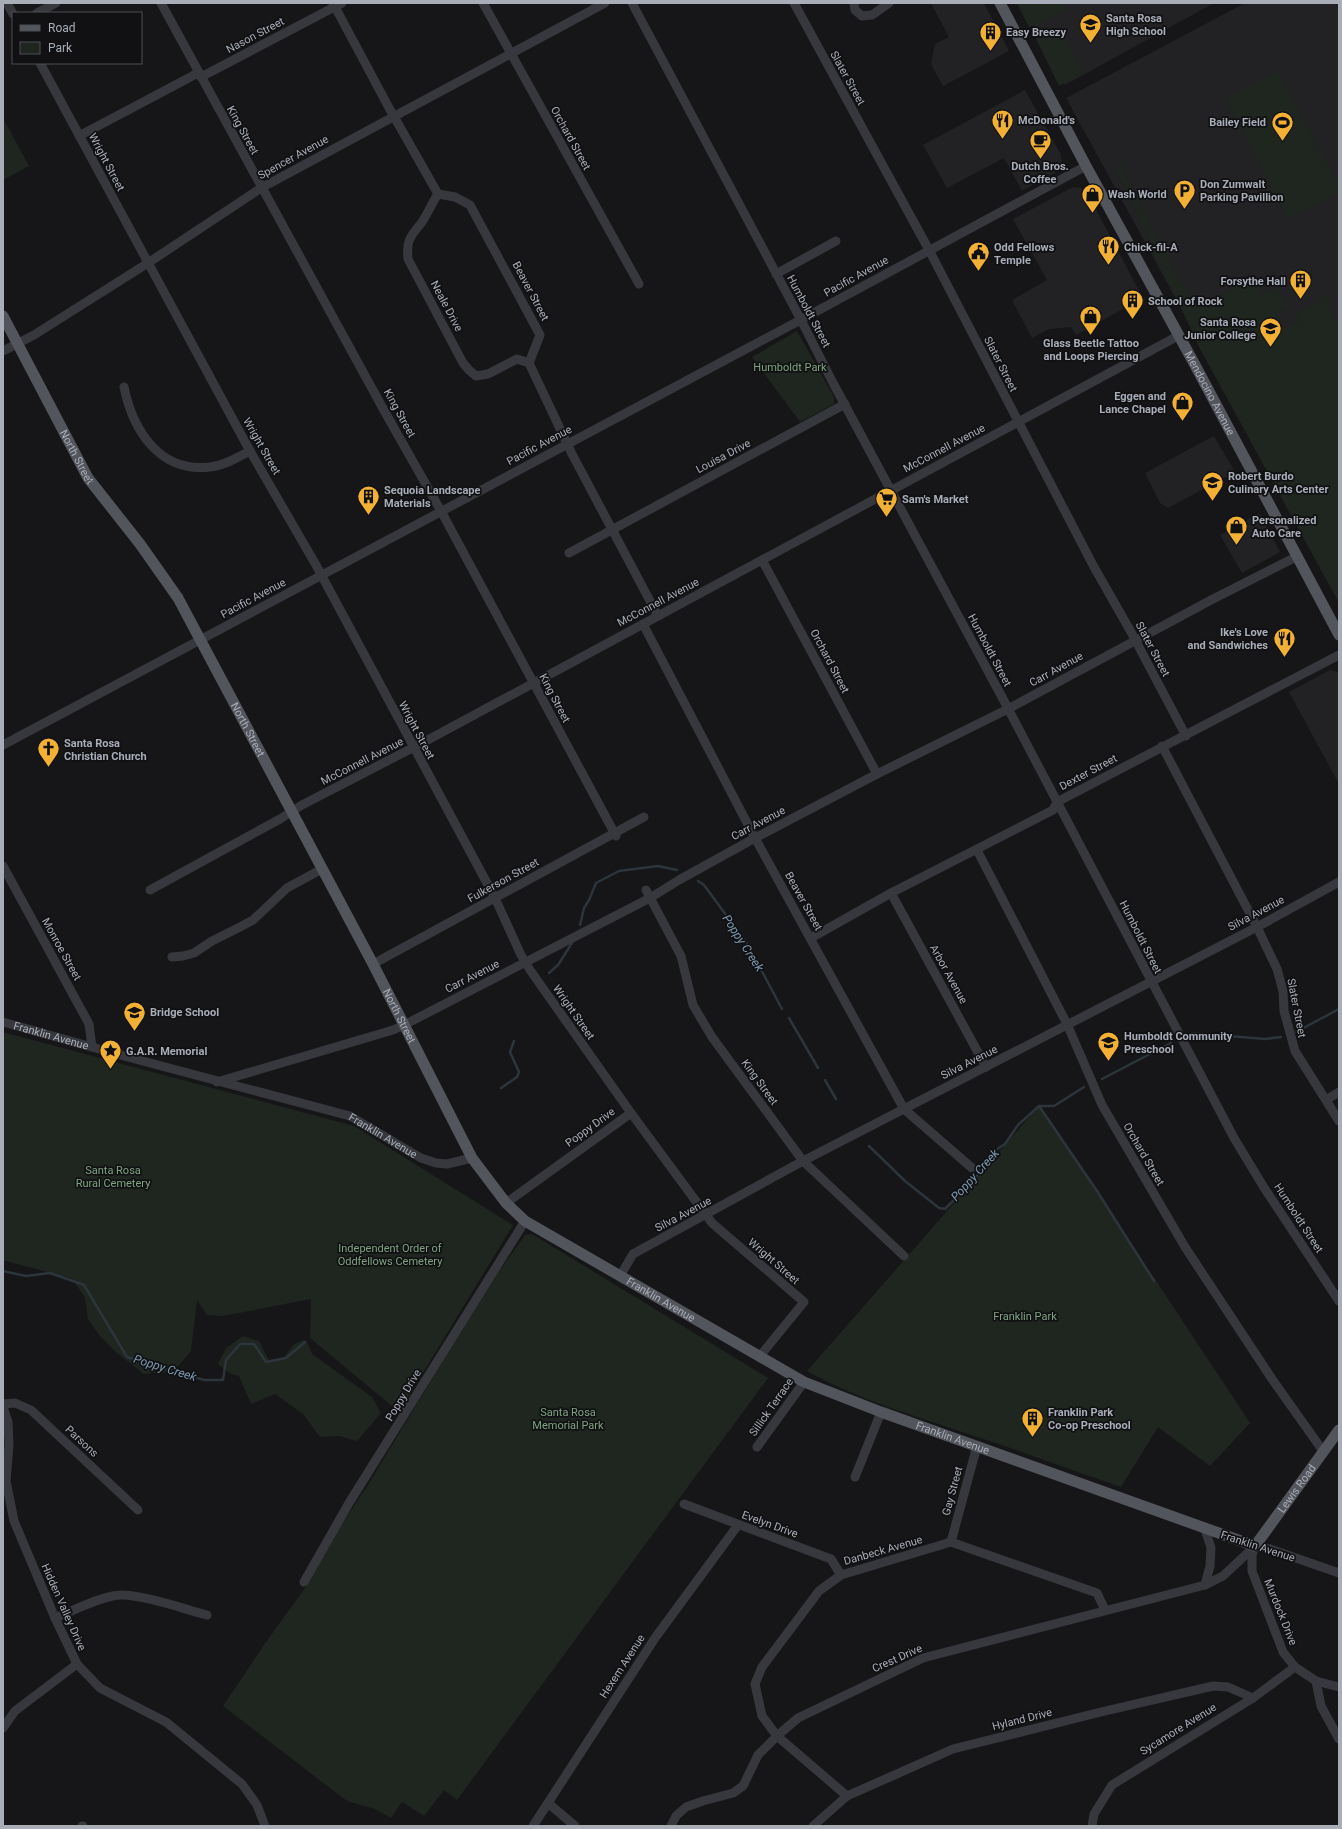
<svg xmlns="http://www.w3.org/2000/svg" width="1342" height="1829" font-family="Roboto,sans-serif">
<rect width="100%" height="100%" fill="#161618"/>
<g fill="#222225">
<polygon points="931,3 984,3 1009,51 943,86 931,64 935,44 949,37"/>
<polygon points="1021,3 1214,3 1065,85"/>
<polygon points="1245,3 1339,3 1339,597 1066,98"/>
<polygon points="1025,90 1060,153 1062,161 1058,171 1022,191 1004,158 947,188 923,145"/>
<polygon points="1073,187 1082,188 1089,196 1143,298 1076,335 1071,327 1049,329 1032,338 1013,302 1014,299 1047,280 1013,219"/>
<polygon points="1214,436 1235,472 1168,508 1160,503 1145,473"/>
<polygon points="1259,513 1280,552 1242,573 1220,535"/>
<polygon points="1330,670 1339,672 1339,784 1289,692"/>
</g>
<g fill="#1e261f">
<polygon points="1017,3 1066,3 1063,10 1029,27"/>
<polygon points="1061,27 1084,73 1059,86 1036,39"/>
<polygon points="1278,70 1339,186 1339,192 1288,219 1225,99"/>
<polygon points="3,118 29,166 3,180"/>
<polygon points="1123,163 1127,170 1124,173 1194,305 1217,298 1238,284 1253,279 1263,294 1277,287 1287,306 1275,313 1278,318 1272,322 1277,330 1283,327 1284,329 1300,321 1296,315 1322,300 1321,298 1328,294 1330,302 1328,309 1339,324 1339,603 1199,347 1173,290 1154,255 1149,236 1115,168"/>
<polygon points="797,331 834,397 834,404 800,422 752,357"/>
<polygon points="3,1032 354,1126 513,1225 399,1412 310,1338 311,1299 223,1316 207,1315 197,1300 191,1351 174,1371 144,1374 117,1353 99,1335 88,1319 85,1298 73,1279 3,1260"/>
<path d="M1040,1105L1250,1423L1210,1466L1158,1427L1121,1487C1071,1470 1022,1451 971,1435C916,1416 858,1400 807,1371Z"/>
<polygon points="532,1234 768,1378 457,1800 444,1790 424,1816 402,1802 391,1818 375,1809 347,1801 223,1706 266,1642 305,1588 343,1522 366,1488 450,1349 500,1270 525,1235"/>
<polygon points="243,1336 259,1341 269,1360 284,1357 294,1344 304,1340 308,1344 312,1354 372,1397 381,1413 357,1441 339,1436 320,1437 303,1414 275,1394 251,1404 239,1376 231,1374 218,1364 226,1348"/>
</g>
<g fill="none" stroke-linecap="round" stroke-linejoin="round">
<g stroke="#2c353c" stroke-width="2.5">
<polyline points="698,881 704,885 748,945 782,1009"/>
<polyline points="580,925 584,908 589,900 596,883 619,871 658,866 677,870"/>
<polyline points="549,973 558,965 572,943"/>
<polyline points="789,1018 818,1068"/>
<polyline points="1296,1032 1339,1009"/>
<polyline points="1192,1033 1265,1039 1281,1037"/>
<polyline points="1102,1079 1171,1043 1172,1040"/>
<polyline points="825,1080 836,1099"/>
<polyline points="501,1088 517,1077 519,1072 510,1052 514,1041"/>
<polyline points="1039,1106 1097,1191 1154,1281"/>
<polyline points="869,1146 905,1181 939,1208 945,1209 964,1190 968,1182 977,1176 985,1161 994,1151 1005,1144 1018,1125 1039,1106 1054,1106 1084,1087"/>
<polyline points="3,1271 26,1276 50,1273 84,1285 127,1357 204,1380 223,1380 226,1360 240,1344 254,1344 266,1362 286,1358 305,1342"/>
</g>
<g stroke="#37383d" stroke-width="9">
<polyline points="7,3 13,14"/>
<polyline points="161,3 386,414 441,511 616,836"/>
<polyline points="333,3 388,106 438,194 455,197 470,205 540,335 529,363 572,454 658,616"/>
<polyline points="483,3 639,284"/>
<polyline points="632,3 801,320 832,381 1003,699 1234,1138 1263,1186 1339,1301"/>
<polyline points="794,3 929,250 1094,567 1131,632 1186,736"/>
<polyline points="854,3 855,10 862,16 872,15 889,3"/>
<polyline points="37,13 56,3"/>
<polyline points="40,63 250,451 316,565 495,898 521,955 530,970 631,1113 712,1223 804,1302 760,1356"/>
<polyline points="201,77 342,3"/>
<polyline points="79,136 198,73"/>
<path d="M438,194C432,203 428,213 422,222C411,236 406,239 408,259L463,363L469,370L476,376L488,374L517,359L529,363"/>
<polyline points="776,274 836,241"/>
<polyline points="3,351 34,335 148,263 261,188 605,3"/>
<path d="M124,387C133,431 160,473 210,467C224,466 238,457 250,451"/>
<polyline points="569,553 845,404"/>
<polyline points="762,560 877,774"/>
<polyline points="643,624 755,838 904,1109 972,1168"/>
<polyline points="3,745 793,324 1086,166"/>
<polyline points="1162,746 1257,927 1277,969 1283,991 1284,1011 1295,1051 1339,1121"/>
<polyline points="977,850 1067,1024 1102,1105 1185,1247 1272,1379 1323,1451"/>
<polyline points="3,866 89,1024 92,1047"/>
<polyline points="150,890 280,819 302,805 424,742 1178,336"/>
<polyline points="646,890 681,956 693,1005 712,1037 803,1161 904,1256"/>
<polyline points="891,893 986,1067"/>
<polyline points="811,938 891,893 1053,810 1057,802 1339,655"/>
<polyline points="172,957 183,956 194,953 212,941 240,927 253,920 287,888 322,869"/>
<polyline points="373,964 644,817"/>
<path id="s1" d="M3,1022L124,1056L350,1116L421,1158L436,1163L447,1164L472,1158"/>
<polyline points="217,1082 393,1030 404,1025 650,898 679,880 755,838 877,774 1008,709 1213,599 1298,556"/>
<polyline points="1326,1100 1339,1092"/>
<polyline points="506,1203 631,1113"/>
<polyline points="620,1276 633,1254 803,1161 1257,927 1339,882"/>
<polyline points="3,1404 15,1403 31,1410 138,1510"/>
<polyline points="3,1407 8,1422 9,1445 6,1481 14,1521 55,1618 77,1664 100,1688 166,1722 242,1784 257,1805 265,1826"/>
<polyline points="757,1447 804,1382"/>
<polyline points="855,1477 881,1412"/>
<polyline points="684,1504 831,1559 841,1575"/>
<polyline points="951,1542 977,1446"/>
<polyline points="1255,1546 1252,1555 1252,1571 1283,1652 1295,1667 1316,1681 1321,1706 1339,1739"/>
<polyline points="1255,1546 1270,1549 1339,1573"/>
<polyline points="304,1582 349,1503 525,1221"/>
<polyline points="1205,1585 1210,1566 1211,1548 1205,1529"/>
<path d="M55,1618C72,1611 104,1595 121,1595C144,1595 184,1609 207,1615"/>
<polyline points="1316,1681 1339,1687"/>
<polyline points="3,1728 15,1711 77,1664"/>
<polyline points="847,1796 777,1736 762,1716 755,1684 762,1667 819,1591 841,1575 951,1542 1097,1593 1105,1610"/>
<polyline points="548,1803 575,1826"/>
<polyline points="82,1826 83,1826"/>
<polyline points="533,1826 655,1638 738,1525"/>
<polyline points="671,1826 676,1816 686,1807 703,1801 733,1793 743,1786 758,1755 777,1736 798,1718 923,1658 1205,1585 1223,1576 1255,1546"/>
<polyline points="813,1826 847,1796 953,1749 1101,1712 1213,1686 1228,1687 1253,1698"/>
<polyline points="1092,1826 1094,1814 1112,1785 1253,1698 1295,1667"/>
</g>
<g stroke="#53555c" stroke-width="11">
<path id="s2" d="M1000,3L1086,166L1195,365L1339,635"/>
<path id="s3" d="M3,316L88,478L140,544L178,598L373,964L472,1158L506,1203L525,1221L804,1382L881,1412L1255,1546L1339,1430"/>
</g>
</g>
<defs>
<symbol id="school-pin" viewBox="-11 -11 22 30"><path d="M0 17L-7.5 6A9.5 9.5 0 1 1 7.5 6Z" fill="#f2b134" stroke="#111113"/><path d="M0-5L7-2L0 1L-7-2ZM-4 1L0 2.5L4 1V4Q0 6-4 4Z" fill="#111"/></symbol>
<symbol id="building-pin" viewBox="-11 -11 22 30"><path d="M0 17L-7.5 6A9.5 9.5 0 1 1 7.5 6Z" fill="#f2b134" stroke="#111113"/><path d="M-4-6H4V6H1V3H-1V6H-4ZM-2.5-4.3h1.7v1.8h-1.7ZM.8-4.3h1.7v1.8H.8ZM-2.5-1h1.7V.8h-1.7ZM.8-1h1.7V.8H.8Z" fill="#111"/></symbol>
<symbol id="restaurant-pin" viewBox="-11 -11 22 30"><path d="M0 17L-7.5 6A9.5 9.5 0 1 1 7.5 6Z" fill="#f2b134" stroke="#111113"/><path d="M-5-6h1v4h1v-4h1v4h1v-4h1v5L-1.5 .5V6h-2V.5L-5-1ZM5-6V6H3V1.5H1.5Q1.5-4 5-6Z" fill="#111"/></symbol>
<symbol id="stadium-pin" viewBox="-11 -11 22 30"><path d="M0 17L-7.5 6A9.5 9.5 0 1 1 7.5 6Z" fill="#f2b134" stroke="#111113"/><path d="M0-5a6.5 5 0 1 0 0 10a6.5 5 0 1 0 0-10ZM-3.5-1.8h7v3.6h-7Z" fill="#111"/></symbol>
<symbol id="cafe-pin" viewBox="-11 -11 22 30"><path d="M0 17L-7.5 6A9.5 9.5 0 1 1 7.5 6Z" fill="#f2b134" stroke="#111113"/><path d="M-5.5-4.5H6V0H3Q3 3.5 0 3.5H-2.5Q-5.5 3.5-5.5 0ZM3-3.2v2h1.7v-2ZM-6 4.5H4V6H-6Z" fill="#111"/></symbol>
<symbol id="parking-pin" viewBox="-11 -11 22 30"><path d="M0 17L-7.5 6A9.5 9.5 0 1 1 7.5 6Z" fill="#f2b134" stroke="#111113"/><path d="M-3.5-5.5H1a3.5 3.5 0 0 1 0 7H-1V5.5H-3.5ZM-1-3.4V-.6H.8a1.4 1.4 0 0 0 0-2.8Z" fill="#111"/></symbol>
<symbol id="shop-pin" viewBox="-11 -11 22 30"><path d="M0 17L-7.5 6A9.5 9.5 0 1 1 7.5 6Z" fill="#f2b134" stroke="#111113"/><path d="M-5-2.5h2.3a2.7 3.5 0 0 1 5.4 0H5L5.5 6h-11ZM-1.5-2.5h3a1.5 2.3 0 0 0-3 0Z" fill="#111"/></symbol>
<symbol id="civic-pin" viewBox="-11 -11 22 30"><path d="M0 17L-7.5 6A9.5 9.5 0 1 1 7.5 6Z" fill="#f2b134" stroke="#111113"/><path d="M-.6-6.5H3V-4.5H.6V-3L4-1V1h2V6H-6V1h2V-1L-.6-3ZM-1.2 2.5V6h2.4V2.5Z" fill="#111"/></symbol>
<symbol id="university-pin" viewBox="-11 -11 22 30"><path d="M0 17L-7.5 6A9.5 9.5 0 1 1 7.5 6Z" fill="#f2b134" stroke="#111113"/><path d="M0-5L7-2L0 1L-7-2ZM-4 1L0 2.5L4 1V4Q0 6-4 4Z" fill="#111"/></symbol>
<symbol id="supermarket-pin" viewBox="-11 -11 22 30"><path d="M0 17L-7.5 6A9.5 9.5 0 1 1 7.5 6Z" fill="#f2b134" stroke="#111113"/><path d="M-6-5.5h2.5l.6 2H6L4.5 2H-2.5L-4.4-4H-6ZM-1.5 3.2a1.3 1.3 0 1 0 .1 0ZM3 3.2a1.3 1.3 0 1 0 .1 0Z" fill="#111"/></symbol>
<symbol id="church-pin" viewBox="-11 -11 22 30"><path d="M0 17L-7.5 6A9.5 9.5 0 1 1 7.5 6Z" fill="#f2b134" stroke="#111113"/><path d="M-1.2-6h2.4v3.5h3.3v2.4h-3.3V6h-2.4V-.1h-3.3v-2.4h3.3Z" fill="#111"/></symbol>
<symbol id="sight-pin" viewBox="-11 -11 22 30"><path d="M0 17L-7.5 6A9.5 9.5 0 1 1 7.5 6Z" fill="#f2b134" stroke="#111113"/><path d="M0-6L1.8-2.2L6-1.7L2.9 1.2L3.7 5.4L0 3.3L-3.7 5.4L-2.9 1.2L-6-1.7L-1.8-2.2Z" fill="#111"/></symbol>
</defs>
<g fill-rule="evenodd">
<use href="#school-pin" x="1078" y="12" width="25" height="34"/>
<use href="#building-pin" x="978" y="20" width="25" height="34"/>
<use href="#restaurant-pin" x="990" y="108" width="25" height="34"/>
<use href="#stadium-pin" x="1270" y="110" width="25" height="34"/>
<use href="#cafe-pin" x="1028" y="128" width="25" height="34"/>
<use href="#parking-pin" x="1172" y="178" width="25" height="34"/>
<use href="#shop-pin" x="1080" y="182" width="25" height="34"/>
<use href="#restaurant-pin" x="1096" y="234" width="25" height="34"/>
<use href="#civic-pin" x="966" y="240" width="25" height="34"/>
<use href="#building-pin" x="1288" y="268" width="25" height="34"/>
<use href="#building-pin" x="1120" y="288" width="25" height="34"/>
<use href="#shop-pin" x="1078" y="304" width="25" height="34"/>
<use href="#university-pin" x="1258" y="316" width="25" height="34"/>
<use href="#shop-pin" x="1170" y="390" width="25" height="34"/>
<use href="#school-pin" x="1200" y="470" width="25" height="34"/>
<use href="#building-pin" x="356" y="484" width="25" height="34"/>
<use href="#supermarket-pin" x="874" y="486" width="25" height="34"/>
<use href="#shop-pin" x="1224" y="514" width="25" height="34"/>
<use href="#restaurant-pin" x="1272" y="626" width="25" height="34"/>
<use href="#church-pin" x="36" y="736" width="25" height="34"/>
<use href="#school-pin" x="122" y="1000" width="25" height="34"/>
<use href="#school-pin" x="1096" y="1030" width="25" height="34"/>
<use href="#sight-pin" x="98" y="1038" width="25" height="34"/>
<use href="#building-pin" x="1020" y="1406" width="25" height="34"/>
</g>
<g text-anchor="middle" stroke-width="3.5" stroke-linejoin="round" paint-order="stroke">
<g font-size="11" font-weight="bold" fill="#a8adb8" stroke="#111113" text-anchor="start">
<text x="1106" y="22">Santa Rosa<tspan x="1106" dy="13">High School</tspan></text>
<text x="1006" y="36">Easy Breezy</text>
<text x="1018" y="124">McDonald's</text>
<text x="1266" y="126" text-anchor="end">Bailey Field</text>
<text x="1040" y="170" text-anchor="middle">Dutch Bros.<tspan x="1040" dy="13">Coffee</tspan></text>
<text x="1200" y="188">Don Zumwalt<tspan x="1200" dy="13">Parking Pavillion</tspan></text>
<text x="1108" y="198">Wash World</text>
<text x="994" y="251">Odd Fellows<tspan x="994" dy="13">Temple</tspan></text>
<text x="1124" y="251">Chick-fil-A</text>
<text x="1286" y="285" text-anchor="end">Forsythe Hall</text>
<text x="1148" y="305">School of Rock</text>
<text x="1256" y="326" text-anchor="end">Santa Rosa<tspan x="1256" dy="13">Junior College</tspan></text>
<text x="1091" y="347" text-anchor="middle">Glass Beetle Tattoo<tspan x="1091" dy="13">and Loops Piercing</tspan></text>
<text x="1166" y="400" text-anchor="end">Eggen and<tspan x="1166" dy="13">Lance Chapel</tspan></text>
<text x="1228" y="480">Robert Burdo<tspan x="1228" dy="13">Culinary Arts Center</tspan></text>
<text x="384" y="494">Sequoia Landscape<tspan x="384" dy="13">Materials</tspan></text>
<text x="902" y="503">Sam's Market</text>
<text x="1252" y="524">Personalized<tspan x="1252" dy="13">Auto Care</tspan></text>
<text x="1268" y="636" text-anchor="end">Ike's Love<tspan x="1268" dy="13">and Sandwiches</tspan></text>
<text x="64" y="747">Santa Rosa<tspan x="64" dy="13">Christian Church</tspan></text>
<text x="150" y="1016">Bridge School</text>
<text x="1124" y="1040">Humboldt Community<tspan x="1124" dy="13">Preschool</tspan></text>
<text x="126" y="1055">G.A.R. Memorial</text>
<text x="1048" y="1416">Franklin Park<tspan x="1048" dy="13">Co-op Preschool</tspan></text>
</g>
<g font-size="11" fill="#a8adb8" stroke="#111113">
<text transform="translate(255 35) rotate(-28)" y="4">Nason Street</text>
<text transform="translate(848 78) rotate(61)" y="4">Slater Street</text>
<text transform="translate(243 130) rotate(61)" y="4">King Street</text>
<text transform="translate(571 138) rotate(61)" y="4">Orchard Street</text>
<text transform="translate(293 157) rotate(-29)" y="4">Spencer Avenue</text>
<text transform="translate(107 162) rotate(62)" y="4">Wright Street</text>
<text transform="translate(856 276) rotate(-29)" y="4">Pacific Avenue</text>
<text transform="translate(531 291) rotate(62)" y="4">Beaver Street</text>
<text transform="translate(447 306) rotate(62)" y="4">Neale Drive</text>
<text transform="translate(809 311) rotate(62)" y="4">Humboldt Street</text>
<text transform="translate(1001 364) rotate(63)" y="4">Slater Street</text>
<text dy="4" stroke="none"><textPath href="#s2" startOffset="443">Mendocino Avenue</textPath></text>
<text transform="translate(400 413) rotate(61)" y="4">King Street</text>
<text transform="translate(539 445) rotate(-28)" y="4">Pacific Avenue</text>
<text transform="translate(262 446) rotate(60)" y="4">Wright Street</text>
<text transform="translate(944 448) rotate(-28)" y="4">McConnell Avenue</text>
<text dy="4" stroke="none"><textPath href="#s3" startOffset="159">North Street</textPath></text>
<text transform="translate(723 456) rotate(-28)" y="4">Louisa Drive</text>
<text transform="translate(253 598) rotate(-28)" y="4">Pacific Avenue</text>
<text transform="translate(658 602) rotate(-28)" y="4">McConnell Avenue</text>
<text transform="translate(1153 649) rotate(62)" y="4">Slater Street</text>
<text transform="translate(990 650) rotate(62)" y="4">Humboldt Street</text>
<text transform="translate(830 661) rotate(62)" y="4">Orchard Street</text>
<text transform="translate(1056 669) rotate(-29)" y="4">Carr Avenue</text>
<text transform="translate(555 698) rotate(62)" y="4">King Street</text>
<text dy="4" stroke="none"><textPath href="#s3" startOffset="482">North Street</textPath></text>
<text transform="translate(417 730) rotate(62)" y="4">Wright Street</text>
<text transform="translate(362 761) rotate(-27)" y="4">McConnell Avenue</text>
<text transform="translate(1088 772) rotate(-28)" y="4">Dexter Street</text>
<text transform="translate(758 823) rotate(-28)" y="4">Carr Avenue</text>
<text transform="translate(503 880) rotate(-29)" y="4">Fulkerson Street</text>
<text transform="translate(804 901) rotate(61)" y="4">Beaver Street</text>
<text transform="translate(1256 913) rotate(-28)" y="4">Silva Avenue</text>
<text transform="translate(1141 937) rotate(63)" y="4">Humboldt Street</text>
<text transform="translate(62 949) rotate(61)" y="4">Monroe Street</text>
<text transform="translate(949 974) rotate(61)" y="4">Arbor Avenue</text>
<text transform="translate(472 976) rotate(-27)" y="4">Carr Avenue</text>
<text transform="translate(1297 1008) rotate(79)" y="4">Slater Street</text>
<text transform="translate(574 1012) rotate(55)" y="4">Wright Street</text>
<text dy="4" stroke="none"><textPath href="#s3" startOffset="806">North Street</textPath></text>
<text dy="4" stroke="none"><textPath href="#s1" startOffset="50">Franklin Avenue</textPath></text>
<text transform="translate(969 1062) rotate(-27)" y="4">Silva Avenue</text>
<text transform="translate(760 1082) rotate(54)" y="4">King Street</text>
<text transform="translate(590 1127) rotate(-36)" y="4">Poppy Drive</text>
<text dy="4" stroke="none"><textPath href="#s1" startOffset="398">Franklin Avenue</textPath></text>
<text transform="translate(1144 1154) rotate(60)" y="4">Orchard Street</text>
<text transform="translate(683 1214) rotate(-28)" y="4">Silva Avenue</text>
<text transform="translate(1299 1218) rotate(57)" y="4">Humboldt Street</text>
<text transform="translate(774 1261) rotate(41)" y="4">Wright Street</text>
<text dy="4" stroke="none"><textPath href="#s3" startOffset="1205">Franklin Avenue</textPath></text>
<text transform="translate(403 1395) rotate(-59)" y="4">Poppy Drive</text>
<text transform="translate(771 1407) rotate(-55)" y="4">Sillick Terrace</text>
<text dy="4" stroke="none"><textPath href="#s3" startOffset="1529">Franklin Avenue</textPath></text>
<text transform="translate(82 1441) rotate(43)" y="4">Parsons</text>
<text dy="4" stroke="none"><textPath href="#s3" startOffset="1921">Lewis Road</textPath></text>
<text transform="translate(952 1491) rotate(-75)" y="4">Gay Street</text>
<text transform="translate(770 1524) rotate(20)" y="4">Evelyn Drive</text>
<text transform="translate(1258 1546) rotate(18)" y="4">Franklin Avenue</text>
<text transform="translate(883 1550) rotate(-16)" y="4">Danbeck Avenue</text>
<text transform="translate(64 1607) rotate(66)" y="4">Hidden Valley Drive</text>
<text transform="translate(1281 1612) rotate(68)" y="4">Murdock Drive</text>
<text transform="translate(897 1658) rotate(-24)" y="4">Crest Drive</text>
<text transform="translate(622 1666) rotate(-57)" y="4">Hexem Avenue</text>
<text transform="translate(1022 1719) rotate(-14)" y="4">Hyland Drive</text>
<text transform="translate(1178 1729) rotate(-32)" y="4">Sycamore Avenue</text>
</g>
<g font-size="11" fill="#7fa381" stroke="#111113">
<text x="790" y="371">Humboldt Park</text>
<text x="113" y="1174">Santa Rosa<tspan x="113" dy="13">Rural Cemetery</tspan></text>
<text x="390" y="1252">Independent Order of<tspan x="390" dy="13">Oddfellows Cemetery</tspan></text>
<text x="1025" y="1320">Franklin Park</text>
<text x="568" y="1416">Santa Rosa<tspan x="568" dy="13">Memorial Park</tspan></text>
</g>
<g font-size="12" font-style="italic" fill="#7f9bb3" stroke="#111113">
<text transform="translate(743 943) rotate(57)" y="4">Poppy Creek</text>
<text transform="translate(975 1175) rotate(-48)" y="4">Poppy Creek</text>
<text transform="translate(165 1368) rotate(17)" y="4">Poppy Creek</text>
</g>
</g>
<rect width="1342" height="1829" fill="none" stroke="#a8adb8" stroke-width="8"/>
<rect x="12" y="12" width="130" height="52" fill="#111113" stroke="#4d4f55"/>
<rect x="20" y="25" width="20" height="6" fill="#53555c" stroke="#4d4f55"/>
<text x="48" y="32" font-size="12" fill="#a8adb8">Road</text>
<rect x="20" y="42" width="20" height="12" fill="#1e261f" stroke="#4d4f55"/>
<text x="48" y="52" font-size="12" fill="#a8adb8">Park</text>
</svg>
